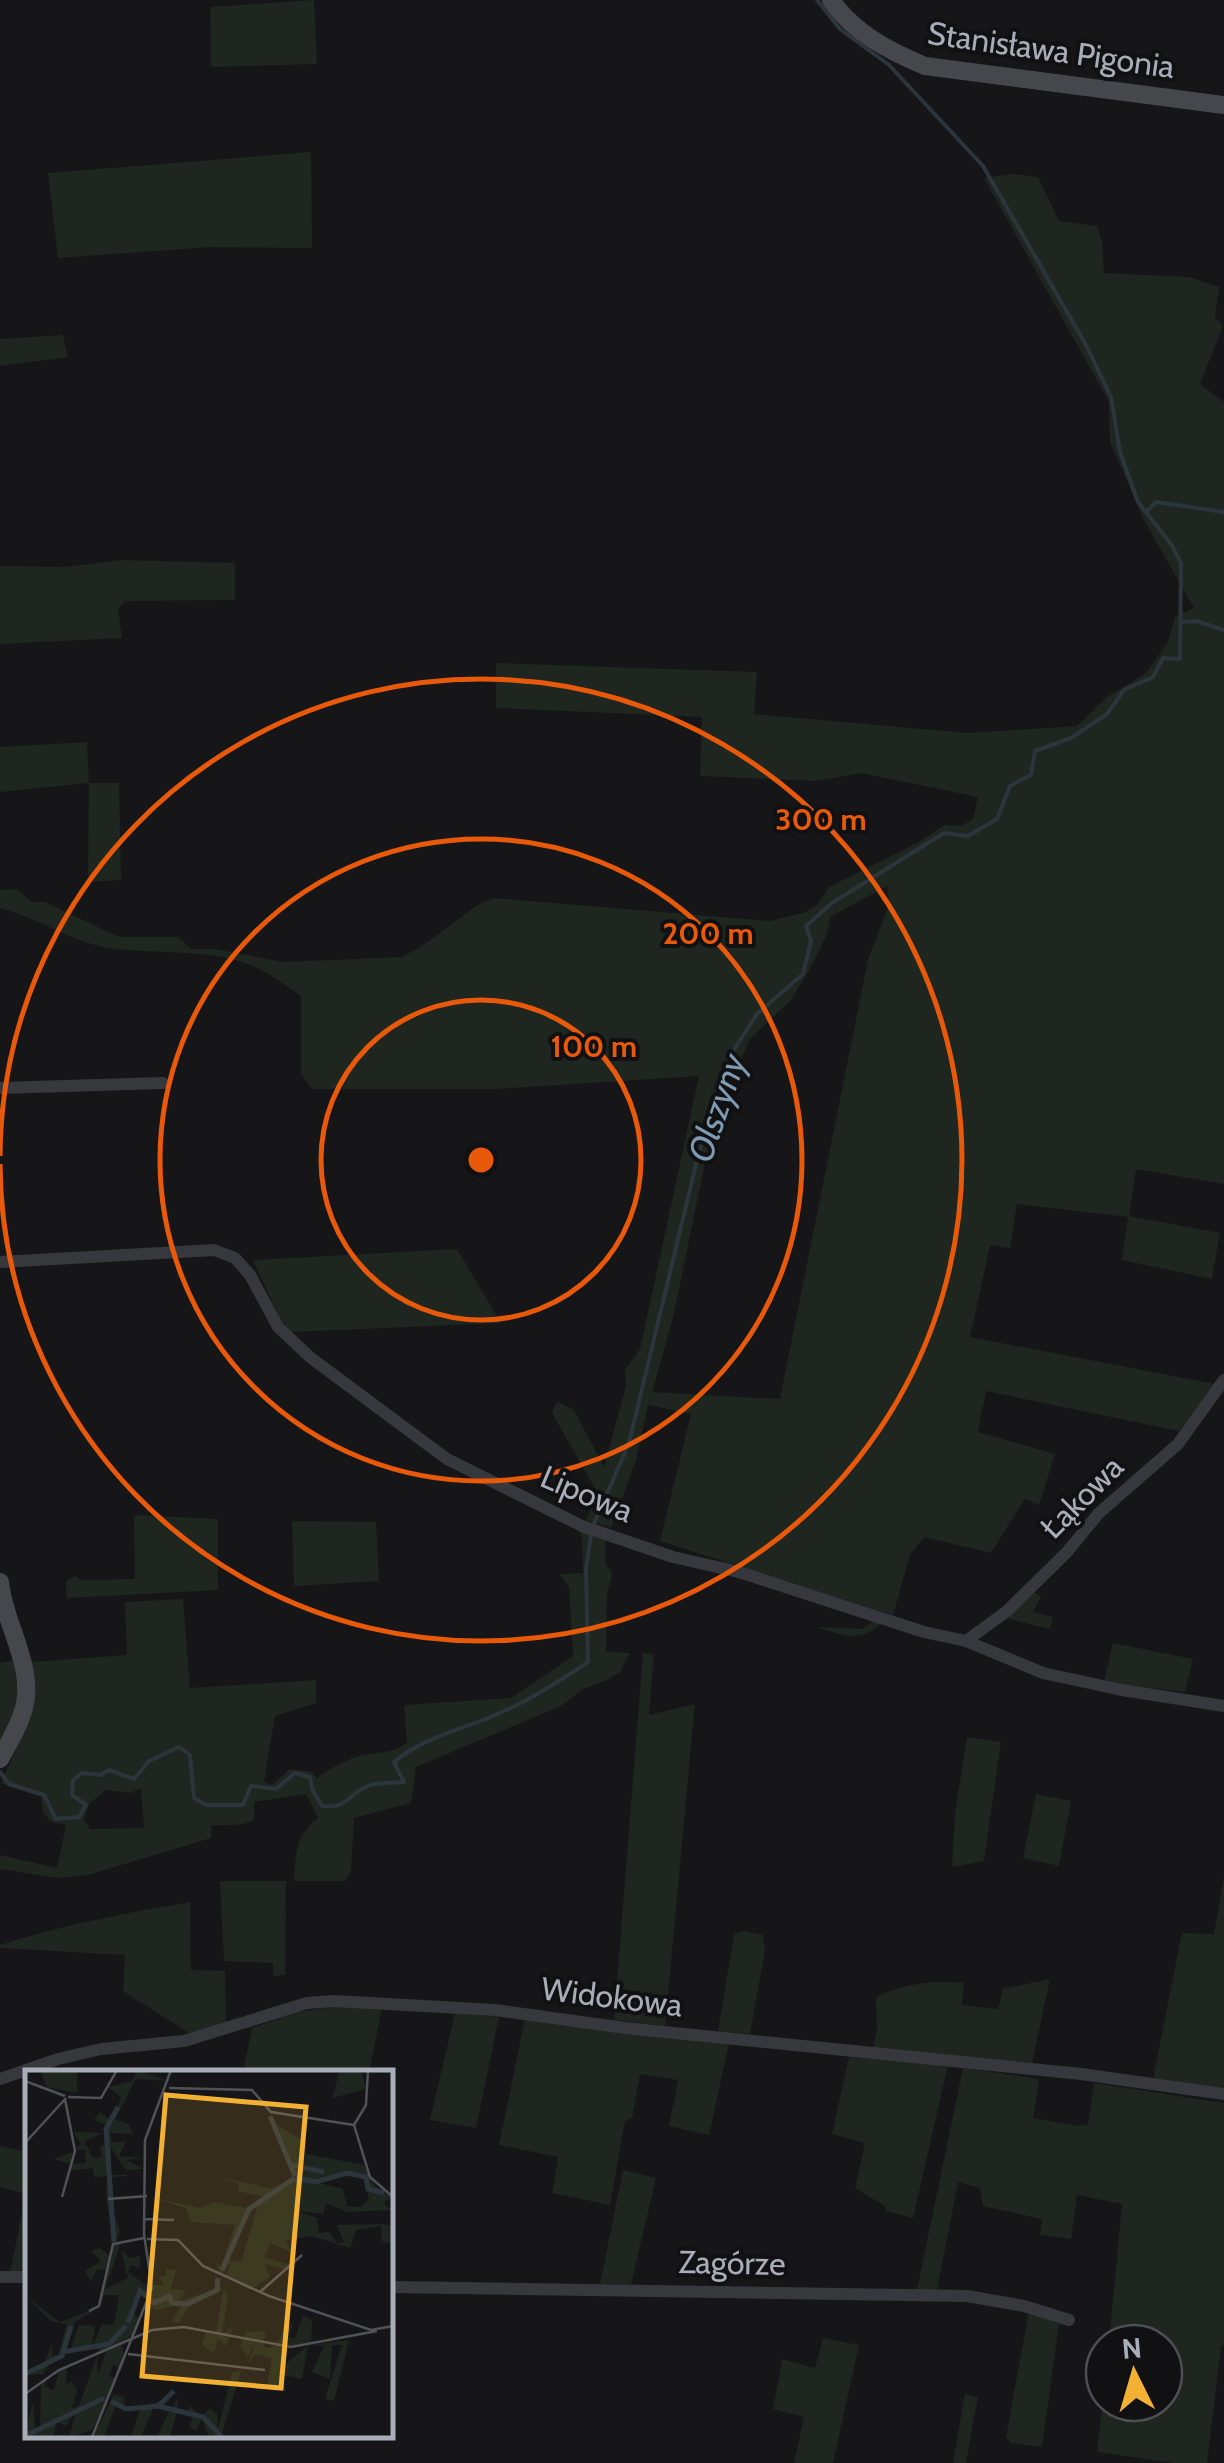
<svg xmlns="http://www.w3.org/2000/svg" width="1224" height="2463" font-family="Cabin,sans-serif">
<rect width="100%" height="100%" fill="#161618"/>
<g fill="#1e261f" fill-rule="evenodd">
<polygon points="314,0 317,64 211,67 210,7"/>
<polygon points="311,152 312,248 211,247 58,258 48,173"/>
<path d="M1013,174L1038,177L1059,221L1097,226L1102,242L1104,273L1189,277L1219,287L1215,317L1223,326L1200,384L1224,402V1184L1136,1169L1129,1216L1220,1233L1212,1279L1122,1260L1128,1217L1017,1204L1010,1248L990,1245L970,1337L1215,1384L1179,1431L986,1391L978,1432L1055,1454L1039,1505L1025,1499L991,1553L924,1537L910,1555L893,1615L660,1541L691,1414L648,1405L636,1460L611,1528L586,1520L597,1492L552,1413L557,1401L574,1410L604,1467L626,1386L625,1370L640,1349L699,1076L496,1089H312L301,1074V996C286,986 271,974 255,967C211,947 155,955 109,948C72,942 38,918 0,908V890L17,889L32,902H45L119,937H178L191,949H215L283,962L402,957L422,946L476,906L493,898L770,921L806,912L818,904L829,887L919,842L944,825L961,826L973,819L978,797L861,773L816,781L700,776L702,717L496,708V663L757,672L754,714L968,733L1077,726L1107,697L1146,673L1168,642L1175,617L1194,608L1145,522L1110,442L1109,402L984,178ZM887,886L889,904L868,960L780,1399L652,1392L673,1318L705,1163L725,1094L750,1039L791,1000L811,967L827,934L830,917Z"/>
<polygon points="63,335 68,357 0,366 0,339"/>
<polygon points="121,560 235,563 235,600 125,601 118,609 122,638 0,644 0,566 65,567"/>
<polygon points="87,742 89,783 119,783 121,880 88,882 89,783 0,792 0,747"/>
<polygon points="457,1249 501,1323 291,1332 280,1319 253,1260"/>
<polygon points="134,1515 218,1519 218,1590 67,1598 66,1581 75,1576 81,1580 135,1579"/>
<polygon points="292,1521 376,1522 379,1581 294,1586"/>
<path d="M579,1530L606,1541L605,1563L612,1573L607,1595L606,1652L630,1653L620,1672L605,1681L583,1689L561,1706L416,1767L411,1803L354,1818L351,1872L345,1881H294C296,1854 295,1835 318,1818L306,1794L254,1802V1820C239,1828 227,1823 211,1826V1838L88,1875L58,1878L0,1869V1855L57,1868L66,1825L52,1822L43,1813L41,1797L1,1783L30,1718L31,1662L127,1655L125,1602L183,1599L190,1688L316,1680V1703L275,1716L264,1782L272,1785L290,1769L312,1772L317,1778C333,1767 349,1757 369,1754C385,1751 393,1753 407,1743L404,1705L511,1698L573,1656L569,1587L559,1574L583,1573L582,1539ZM141,1788L144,1828L90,1829L84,1820L89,1804L106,1790L130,1793Z"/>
<polygon points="1034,1592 1041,1597 1033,1612 1053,1617 1050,1629 1005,1618"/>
<path d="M876,1620L882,1623C857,1645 844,1634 815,1627L862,1629Z"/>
<polygon points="1113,1643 1193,1659 1185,1692 1104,1682"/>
<polygon points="643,1653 654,1654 649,1715 695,1704 665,2026 614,2020"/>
<polygon points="15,1660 20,1702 0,1745 0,1663"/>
<polygon points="967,1737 1001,1742 984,1861 952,1867 955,1814"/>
<polygon points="1036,1794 1071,1801 1059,1866 1023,1858"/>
<polygon points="1224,1876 1224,2090 1153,2079 1182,1933 1214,1934"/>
<polygon points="220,1881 286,1881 285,1975 273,1976 273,1963 224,1961"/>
<path d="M190,1902L191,1970L225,1971L226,2024L189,2033L123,1991L125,1955L0,1948V1945C62,1925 125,1913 190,1902Z"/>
<polygon points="745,1931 763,1935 765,1949 750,2034 718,2031 734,1934"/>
<path d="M1050,1979L1032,2063L873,2048L877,2029L876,1997C905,1983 933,1980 964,1983L962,2005L998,2009L1003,1989Z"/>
<polygon points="340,2006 382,2008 369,2073 243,2073 252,2028 298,2012"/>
<polygon points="455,2013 499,2017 476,2128 430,2120"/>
<polygon points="525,2019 729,2044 709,2135 669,2126 678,2080 640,2074 632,2118 625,2121 610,2205 552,2193 558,2157 499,2145"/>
<polygon points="849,2057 948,2065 913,2218 886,2211 885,2206 855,2188 865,2143 832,2134"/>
<polygon points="963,2068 1039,2079 1033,2118 1078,2126 1088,2124 1094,2083 1224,2103 1224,2345 1221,2346 1207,2463 1173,2463 1097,2452 1104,2388 1104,2403 1164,2403 1164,2343 1109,2343 1122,2204 1077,2195 1071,2239 1040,2235 1042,2219 983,2206 980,2188 958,2182 937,2290 917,2290"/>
<polygon points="0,2146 27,2152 27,2271 10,2272 26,2194 0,2187"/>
<polygon points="623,2170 656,2178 631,2284 600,2284"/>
<polygon points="1029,2311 1059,2324 1042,2447 1011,2443 1006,2437"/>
<polygon points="823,2338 859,2345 833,2463 794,2463 804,2417 773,2409 782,2359 815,2368"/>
<polygon points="965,2394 978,2397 966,2463 953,2463"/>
</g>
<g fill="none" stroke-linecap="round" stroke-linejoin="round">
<g stroke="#2c353c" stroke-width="4">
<polyline points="1148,510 1156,502 1224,512"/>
<polyline points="1182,622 1197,621 1224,630"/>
<polyline points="593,1526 629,1443 698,1156 731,1054 757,1014 803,974 811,941 806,926 832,903 944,833 968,836 997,819 1010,786 1031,775 1035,751 1071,738 1107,714 1124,690 1153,677 1163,658 1180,659 1181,563 1171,544 1138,502 1120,452 1111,397 1086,345 983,166 889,65 840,29 817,0"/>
<path d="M0,1772L9,1784L44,1795L56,1819L79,1817L86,1805L72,1795L73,1780L82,1773L100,1775L109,1770L134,1779L149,1761L179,1747L190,1755L194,1798L206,1805H243L251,1786L276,1789L295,1773L310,1777L312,1789L322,1806C349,1809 348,1794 368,1786C378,1782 393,1783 404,1782L394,1762C423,1737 465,1729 500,1713C532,1699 560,1681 588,1662L586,1568L591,1536"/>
</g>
<g stroke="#37383d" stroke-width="12">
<polyline points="0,1088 163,1083"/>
<polyline points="0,1262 214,1250 235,1258 250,1275 278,1327 311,1358 447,1459 582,1526 673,1557 739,1572 924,1632 966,1641 1043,1673 1122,1690 1224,1706"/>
<polyline points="966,1641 1007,1611 1067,1552 1099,1513 1178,1444 1224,1380"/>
<polyline points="0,2079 58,2059 101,2049 184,2041 307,2003 334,2001 495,2010 625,2028 1081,2074 1224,2094"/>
<polyline points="0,2277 28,2277"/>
<polyline points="390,2287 967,2296 1024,2306 1069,2320"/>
</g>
<g stroke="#45474d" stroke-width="18">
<path d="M831,0C854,33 889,51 925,66L1224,105"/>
<path d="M0,1582C4,1624 35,1666 24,1708C19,1726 9,1743 0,1759"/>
</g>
</g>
<g fill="none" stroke="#e8590c" stroke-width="5">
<circle cx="481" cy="1160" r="160"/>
<circle cx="481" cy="1160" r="321"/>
<path d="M0 1156A481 481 0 1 1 0 1164"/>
</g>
<g text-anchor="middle" stroke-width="8" stroke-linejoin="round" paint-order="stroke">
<g font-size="32" fill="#a8adb8" stroke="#111113">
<text transform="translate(1051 50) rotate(8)" y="11">Stanisława Pigonia</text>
<text transform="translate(587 1494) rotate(23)" y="11">Lipowa</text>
<text transform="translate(1082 1497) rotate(-45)" y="11">Łąkowa</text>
<text transform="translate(612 1997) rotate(7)" y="11">Widokowa</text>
<text transform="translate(732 2263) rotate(1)" y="11">Zagórze</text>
</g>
<g font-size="35" font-style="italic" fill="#7f9bb3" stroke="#111113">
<text transform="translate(717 1108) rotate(-71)" y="12">Olszyny</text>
</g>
</g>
<g transform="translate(25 2070)">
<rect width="368" height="368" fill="#161618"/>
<path d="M16,0H52V23L21,17ZM112,0L143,11L111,9L90,49L103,54L109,43L103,54L108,64L85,63L87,72H101L94,86L119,88L101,90L119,99L101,100L86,78V105H102L108,117L102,106L84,107L83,129L95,160L90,174L96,173L80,219L103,208L96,180L104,188L115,186V198L106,195L103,202L126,219L122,226L114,222L105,238L113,249L108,265L74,283L72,274L29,287L18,304L0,305L19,294L27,273V285H33L42,254L26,251L0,226L35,252L74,237L82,199L72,200L66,212L60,201L76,191L66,181L75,178L85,186L89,174L81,129L82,106L69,107L68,98L43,101L46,94L29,89L48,82L46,94L61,93L60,80H50L56,74L48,62L79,63L59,71L68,88L77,87L75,76H85L82,55L69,50L75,42L84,49L90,44L96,27L83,17L107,11ZM79,225H94L89,255L77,254L67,277L70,256L54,255L45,282H40L50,252L75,237ZM315,0H336L341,19L307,28ZM252,55L277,70V83L339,95L350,116L367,127L359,133L367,140L322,142L301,133L298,144L272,141L292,148L294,163L304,162L312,173L319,172L312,155L357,154L367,156V173L357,172L356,156L331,160L325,178L287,166L260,170L267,183L246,173L239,187L266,195L261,200L240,194L245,207L224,220L201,207L205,193L196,205L190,192L196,197L210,155L166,152L161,138L123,127L175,138L189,132L220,138L244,128L213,121L214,114L191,106L244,118L265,113L271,106ZM319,105L340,109L344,129L335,137L322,136L318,119L294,113ZM233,135L216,192L202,190L216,151ZM141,199L151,200L146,219L161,220L154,231L190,220L192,205L197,220L164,236L154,253L147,251L158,233L133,240L121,238H129L124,228L128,215H139L133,206H141ZM198,220L203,226L197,264L209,255L201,276L193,268L187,292L189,283L177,275L181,261L191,262ZM278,245L287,250L286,274L263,278L259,295L283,276L277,309L257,305L261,321L242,316L247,288L229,284L223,295L231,269L223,287L215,277L218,268L221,262L241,261L238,277L244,278L252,275L263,248V257L269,251L264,267L270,268ZM324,270L309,331L300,329L317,275H307L305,309L287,302L299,276L286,275ZM96,272L100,289L96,301L89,294L84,306L92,310L67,360L44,367L52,339L41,356L32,352L28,367H0L8,331L10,360L15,357L16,315L21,310L20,317L29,320L34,301L42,298L41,316L46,311L52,320L47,338L54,336L72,286L73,305L81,281ZM216,301L196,367H184L177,348L172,360L164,358L168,346L152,342L145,367H132L145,340L129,337L116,367H106L115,340H101L91,335L79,367H68L89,324L98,327L101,339L133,336L148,321L136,336L148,338L152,328L153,339L162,342L165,336L177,347L185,338L193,345L192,363L207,302Z" fill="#1e261f" fill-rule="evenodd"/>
<path fill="none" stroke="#2c353c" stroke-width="5" d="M245,46L270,106M267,95L299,102M271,108L291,112L322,103L341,107L343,119L359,123M89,172L81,59L93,37M197,200L224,139L270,108M103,253L115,221L129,233L144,226L147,233L163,234L192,220L193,208M37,282L84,274L101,256M0,304L37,286L46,256M86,331L101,339L133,336L149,321M133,336L178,347L197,367M0,366L79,328"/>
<path fill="none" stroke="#505258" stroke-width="2.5" d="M0,11L40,26M144,18L227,20L246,42L329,55M43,27L76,28L92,0M329,55L345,107L368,127M329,55L341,35L343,0M0,73L41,28M37,127L50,81L40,29M83,129L122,126M119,149L149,150M122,169L153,170L178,196L244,226L346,260L368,256M235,222L277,185M64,241L74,236L88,174L119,168M103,284L240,300M0,324L34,300L127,260L159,257L266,277L352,261M67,367L127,218L119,164L120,70L146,0"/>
<path fill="#f2b134" fill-opacity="0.15" stroke="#f2b134" stroke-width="5" d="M141,25L281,37L256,318L117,306Z"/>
<rect width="368" height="368" fill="none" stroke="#a8adb8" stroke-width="5"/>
</g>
<circle cx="481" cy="1160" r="15" fill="#e8590c" stroke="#111113" stroke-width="5"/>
<g font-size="30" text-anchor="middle" font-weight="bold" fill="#e8590c" stroke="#111113" stroke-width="8" stroke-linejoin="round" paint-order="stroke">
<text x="821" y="830">300 m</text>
<text x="708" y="944">200 m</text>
<text x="594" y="1057">100 m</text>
</g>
<g transform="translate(1134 2373) rotate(355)"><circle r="48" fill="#111113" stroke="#4d4f55" stroke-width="2.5"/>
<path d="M0-8L18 38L0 25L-18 38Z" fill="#f2b134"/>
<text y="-15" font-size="28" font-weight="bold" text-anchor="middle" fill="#a8adb8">N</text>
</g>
</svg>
